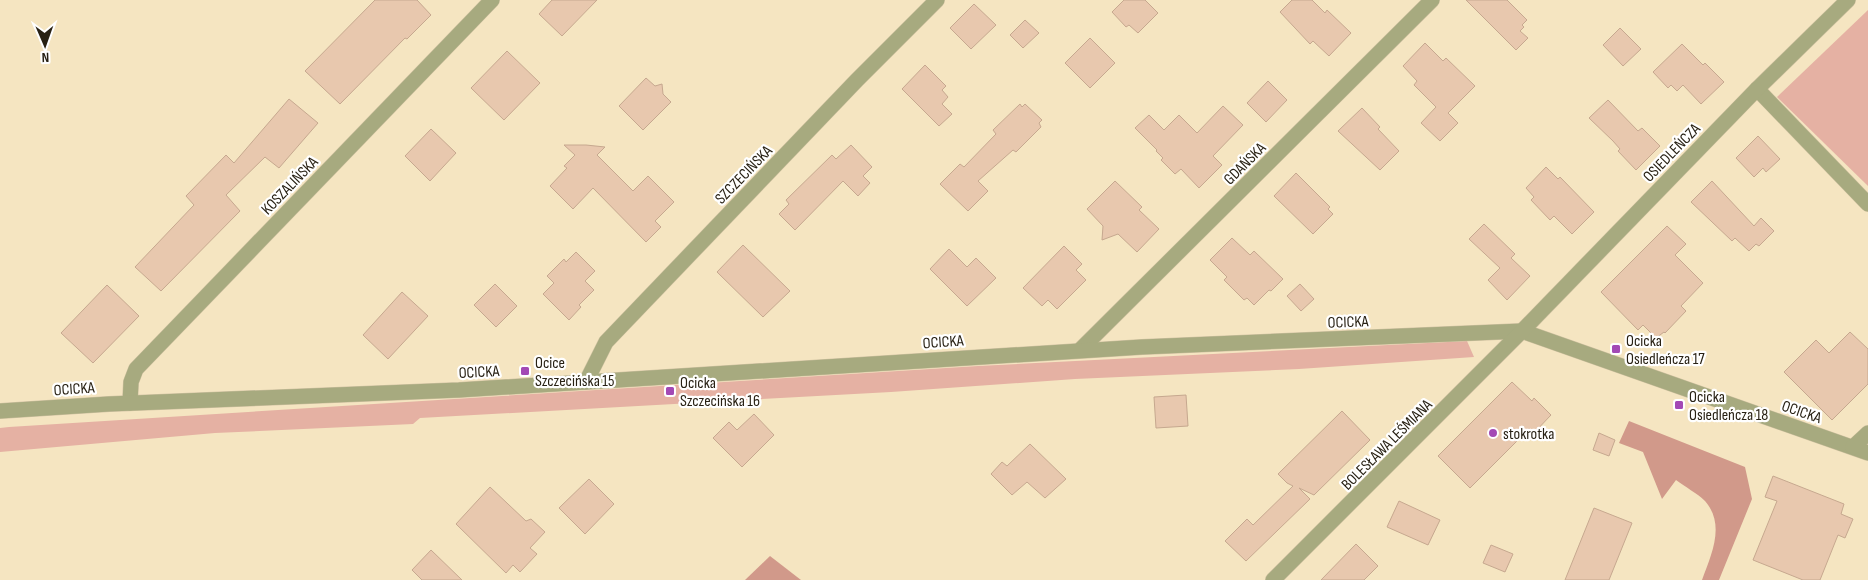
<svg xmlns="http://www.w3.org/2000/svg" width="1868" height="580" font-family="'Sofia Sans Condensed',sans-serif">
<rect width="100%" height="100%" fill="#f5e5c1"/>
<g fill="#e5b1a3">
<polygon points="1868,10 1868,186 1777,97"/>
<polygon points="1467,341 1474,357 1299,369 1075,379 891,392 420,418 413,424 215,433 0,452 0,428 9,427 978,366"/>
</g>
<g fill="#d1998a">
<path d="M1629,421L1745,467L1752,499L1719,580H1702C1711,555 1726,525 1705,501C1697,493 1685,487 1676,480L1662,499L1643,452L1619,443Z"/>
<polygon points="770,556 801,580 745,580"/>
</g>
<g fill="#e8c8ae" stroke="#c6a88f">
<polygon points="375,0 417,0 431,15 407,39 405,38 340,104 305,71"/>
<polygon points="552,0 597,0 562,36 539,14"/>
<polygon points="1124,0 1145,0 1158,13 1138,33 1129,25 1126,27 1112,12"/>
<polygon points="1292,0 1312,0 1325,13 1327,10 1351,33 1329,56 1313,41 1310,44 1280,12"/>
<polygon points="1466,0 1507,0 1527,20 1522,25 1524,27 1520,31 1528,38 1516,50"/>
<polygon points="974,4 996,25 971,49 950,28"/>
<polygon points="1025,20 1039,33 1023,48 1010,35"/>
<polygon points="1620,28 1641,49 1623,66 1603,45"/>
<polygon points="1090,38 1115,63 1090,88 1065,63"/>
<polygon points="1425,43 1443,61 1446,58 1475,86 1448,113 1458,123 1440,141 1421,123 1436,107 1414,85 1417,81 1403,66"/>
<polygon points="1682,44 1703,65 1705,63 1724,82 1701,104 1683,85 1677,91 1671,85 1668,88 1653,72"/>
<polygon points="507,51 540,83 504,120 471,88"/>
<polygon points="925,65 946,86 942,90 948,97 942,104 952,114 939,126 902,89"/>
<polygon points="646,78 655,86 662,84 663,94 671,102 643,130 619,106"/>
<polygon points="1268,81 1287,100 1266,122 1247,103"/>
<polygon points="289,99 318,123 279,168 265,157 226,195 240,211 161,291 135,267 194,205 186,196 226,155 234,163"/>
<polygon points="1608,100 1638,131 1642,128 1660,146 1636,170 1618,151 1620,149 1613,141 1589,118"/>
<polygon points="1020,104 1022,107 1025,104 1042,120 1039,123 1041,127 1016,152 1013,150 978,181 988,191 968,211 940,184 960,164 964,167 996,134 993,130"/>
<polygon points="1223,106 1243,125 1213,156 1222,165 1199,188 1181,169 1175,174 1161,160 1163,158 1156,151 1157,150 1135,128 1149,115 1164,130 1179,115 1197,133"/>
<polygon points="1362,108 1380,127 1378,129 1399,151 1380,170 1338,131"/>
<polygon points="431,129 456,153 430,181 405,156"/>
<polygon points="1758,136 1780,159 1766,172 1763,168 1754,177 1736,158"/>
<polygon points="564,145 586,145 605,147 597,155 633,191 648,176 674,202 655,221 661,227 646,242 593,188 573,209 550,186 567,168 564,166 575,155"/>
<polygon points="851,145 872,167 863,176 870,183 858,196 843,181 795,230 779,214 789,204 786,200 832,155 836,159"/>
<polygon points="1546,167 1558,179 1560,177 1594,212 1572,234 1554,216 1550,220 1531,200 1534,197 1526,188"/>
<polygon points="1296,173 1330,207 1328,209 1333,214 1313,234 1274,196"/>
<polygon points="1115,181 1142,207 1139,210 1159,229 1137,252 1118,234 1102,240 1103,226 1087,209"/>
<polygon points="1712,181 1754,226 1761,218 1774,231 1759,246 1756,244 1749,251 1735,238 1732,241 1691,202"/>
<polygon points="1484,224 1515,254 1511,258 1530,276 1507,300 1488,280 1500,268 1469,239"/>
<polygon points="1667,226 1686,244 1675,255 1703,283 1681,306 1686,311 1665,333 1664,332 1656,338 1643,325 1638,330 1601,292"/>
<polygon points="1232,238 1250,255 1254,251 1283,279 1271,291 1269,290 1254,305 1247,298 1244,300 1224,280 1227,277 1210,260"/>
<polygon points="743,245 790,291 763,317 717,272"/>
<polygon points="1064,246 1082,264 1076,270 1086,280 1057,309 1048,300 1042,306 1023,288"/>
<polygon points="949,249 967,267 976,258 996,278 967,306 930,269"/>
<polygon points="576,252 595,271 585,281 594,290 579,305 581,307 569,320 543,294 554,283 547,276 564,259 566,262"/>
<polygon points="495,284 517,306 496,327 474,305"/>
<polygon points="1300,284 1314,299 1301,311 1287,296"/>
<polygon points="107,285 139,316 93,363 61,333"/>
<polygon points="402,292 428,316 388,359 363,335"/>
<polygon points="1850,332 1868,349 1868,384 1832,420 1784,372 1816,340 1829,353"/>
<polygon points="1512,382 1532,401 1534,398 1551,415 1532,435 1527,431 1470,488 1438,456"/>
<polygon points="1186,395 1188,426 1156,428 1154,397"/>
<polygon points="1342,411 1370,440 1314,495 1299,488 1310,499 1246,561 1225,541 1247,519 1253,525 1293,486 1287,483 1278,474"/>
<polygon points="754,414 774,435 742,467 713,438 729,422 737,430"/>
<polygon points="1599,433 1615,440 1609,456 1593,450"/>
<polygon points="1030,444 1066,479 1045,498 1027,482 1012,495 991,474 1002,462 1007,466"/>
<polygon points="1773,476 1844,504 1841,514 1853,519 1845,538 1838,535 1820,580 1803,580 1753,560 1777,501 1765,497"/>
<polygon points="589,479 614,504 585,534 559,508"/>
<polygon points="490,487 526,521 531,519 545,532 530,548 537,554 520,572 513,565 506,573 456,524"/>
<polygon points="1399,501 1440,520 1428,545 1387,527"/>
<polygon points="1594,508 1632,523 1609,580 1565,580"/>
<polygon points="1356,544 1378,566 1364,580 1321,580"/>
<polygon points="1491,545 1513,554 1505,572 1483,563"/>
<polygon points="431,550 462,580 422,580 412,570"/>
</g>
<g fill="none" stroke-linecap="round" stroke-linejoin="round">
<defs>
<g id="minor">
<polyline points="1757,89 1868,204"/>
<polyline points="1080,350 1432,0"/>
<polyline points="586,382 606,342 857,80 937,0"/>
<polyline points="130,403 131,382 136,369 492,0"/>
<polyline points="0,411 109,404 459,390 1142,347 1522,331 1868,453"/>
<polyline points="1853,447 1868,433"/>
<polyline points="1273,580 1522,331 1757,89 1848,0"/>
</g>
</defs>
<use href="#minor" stroke="#d0c2a2" stroke-width="16"/>
<use href="#minor" stroke="#a7aa7f" stroke-width="15"/>
</g>
<g fill="#a349b5" stroke="#fff" stroke-width="2">
<rect x="1611" y="344" width="10" height="10" rx="2.5"/>
<rect x="520" y="366" width="10" height="10" rx="2.5"/>
<rect x="665" y="386" width="10" height="10" rx="2.5"/>
<rect x="1674" y="400" width="10" height="10" rx="2.5"/>
<circle cx="1493" cy="433" r="5"/>
</g>
<g text-anchor="middle" stroke-width="4.5" stroke-linejoin="round" paint-order="stroke">
<g font-size="16" fill="#282114" stroke="#fff">
<text transform="translate(1671 152) rotate(-46)" y="6">OSIEDLEŃCZA</text>
<text transform="translate(1244 163) rotate(-45)" y="6">GDAŃSKA</text>
<text transform="translate(743 174) rotate(-46)" y="6">SZCZECIŃSKA</text>
<text transform="translate(289 185) rotate(-46)" y="6">KOSZALIŃSKA</text>
<text transform="translate(1348 321) rotate(-2)" y="6">OCICKA</text>
<text transform="translate(943 341) rotate(-4)" y="6">OCICKA</text>
<text transform="translate(479 371) rotate(-3)" y="6">OCICKA</text>
<text transform="translate(74 388) rotate(-4)" y="6">OCICKA</text>
<text transform="translate(1802 411) rotate(19)" y="6">OCICKA</text>
<text transform="translate(1386 444) rotate(-45)" y="6">BOLESŁAWA LEŚMIANA</text>
</g>
<g font-size="16" fill="#282114" stroke="#fff" text-anchor="start">
<text x="1626" y="346">Ocicka<tspan x="1626" dy="18">Osiedleńcza 17</tspan></text>
<text x="535" y="368">Ocice<tspan x="535" dy="18">Szczecińska 15</tspan></text>
<text x="680" y="388">Ocicka<tspan x="680" dy="18">Szczecińska 16</tspan></text>
<text x="1689" y="402">Ocicka<tspan x="1689" dy="18">Osiedleńcza 18</tspan></text>
<text x="1503" y="439">stokrotka</text>
</g>
</g>
<g transform="translate(45 45) rotate(178)" stroke="#ffffff" stroke-width="4" paint-order="stroke">
<path d="M0-4L9 19L0 12L-9 19Z" fill="#282114"/>
<text y="-8" font-size="14" font-weight="bold" text-anchor="middle" fill="#282114">N</text>
</g>
</svg>
